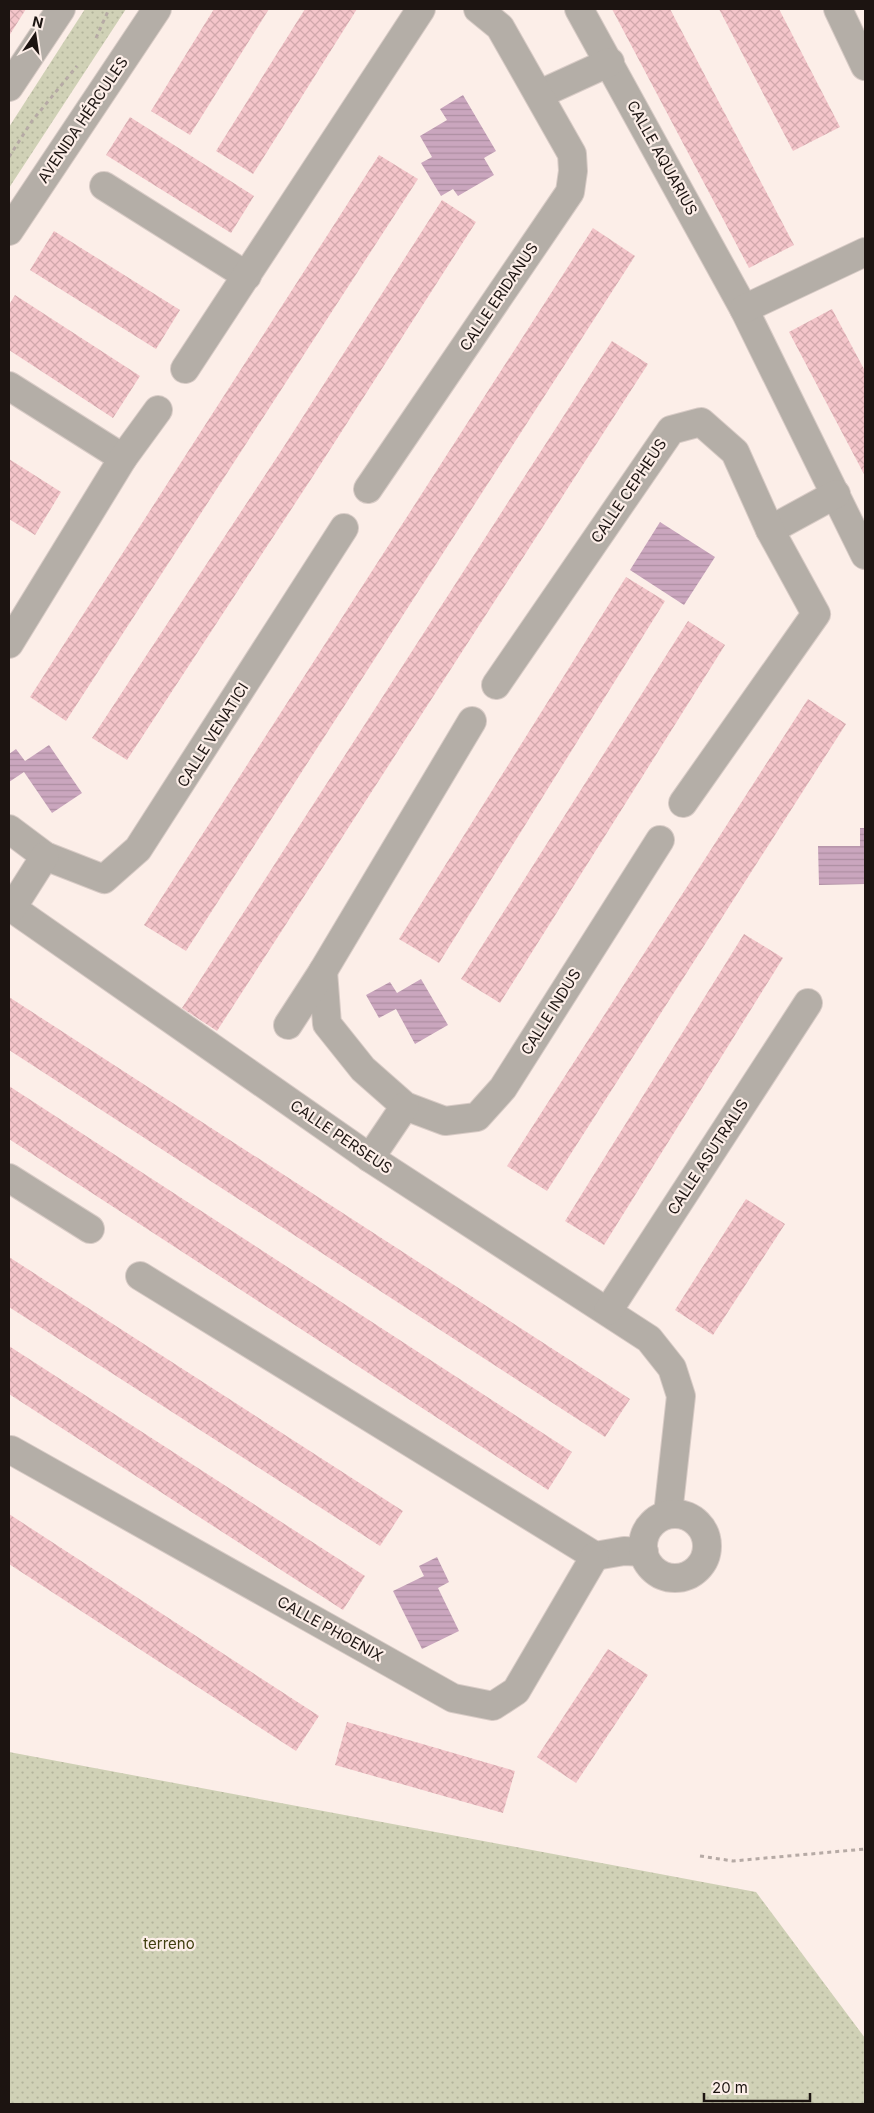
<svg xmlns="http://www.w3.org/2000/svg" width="874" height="2113" font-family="Inter,sans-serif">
<defs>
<pattern id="park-dots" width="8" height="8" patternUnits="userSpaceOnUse" patternTransform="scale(1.25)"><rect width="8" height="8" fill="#d0d1b6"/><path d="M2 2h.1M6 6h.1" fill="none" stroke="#b2b39b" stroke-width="1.8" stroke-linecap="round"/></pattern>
<pattern id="water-rules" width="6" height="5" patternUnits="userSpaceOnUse" patternTransform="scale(1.25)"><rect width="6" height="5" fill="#caa6be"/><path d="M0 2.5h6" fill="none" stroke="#ad8ea2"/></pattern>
<pattern id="building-cross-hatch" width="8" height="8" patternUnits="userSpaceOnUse" patternTransform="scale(1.25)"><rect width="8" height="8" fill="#f4c5ca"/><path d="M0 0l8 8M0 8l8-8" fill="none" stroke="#d1a8ac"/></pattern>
</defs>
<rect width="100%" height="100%" fill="#fceee8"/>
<g fill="url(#park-dots)">
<polygon points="85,9 126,9 9,188 9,127"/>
<polygon points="9,1752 756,1892 865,2038 865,2104 9,2104"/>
</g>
<g fill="url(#water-rules)">
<polygon points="463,95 496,151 484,158 494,175 458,196 453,189 441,196 421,163 432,157 420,136 447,120 440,109"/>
<polygon points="660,522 715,557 684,605 630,570"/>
<polygon points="49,745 82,793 52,813 24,772 9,782 9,754 16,749 25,761"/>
<polygon points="860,828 865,828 865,884 819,885 818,846 860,846"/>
<polygon points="421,979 448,1025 415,1044 396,1009 379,1018 366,995 390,982 397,993"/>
<polygon points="437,1557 449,1582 438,1588 459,1631 422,1649 393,1591 424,1576 419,1566"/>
</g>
<g fill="url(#building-cross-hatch)">
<polygon points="9,9 26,9 9,36"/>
<polygon points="214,9 269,9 190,135 151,111"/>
<polygon points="305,9 357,9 253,174 216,151"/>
<polygon points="612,9 670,9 794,245 749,268"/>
<polygon points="719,9 779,9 840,127 793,151"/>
<polygon points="130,117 254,196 231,233 106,155"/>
<polygon points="379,155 418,179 66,721 30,697"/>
<polygon points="442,200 476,222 315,473 127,760 92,738 281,451"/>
<polygon points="593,228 635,256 186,951 144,925"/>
<polygon points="54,231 180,310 156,349 30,270"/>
<polygon points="15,295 140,376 113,418 9,350 9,305"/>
<polygon points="832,309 865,371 865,476 789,332"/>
<polygon points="612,341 648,364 217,1031 182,1008"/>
<polygon points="9,459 61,492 35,535 9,519"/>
<polygon points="626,577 665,601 439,963 399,939"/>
<polygon points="688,621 725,645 500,1003 461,979"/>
<polygon points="808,699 846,724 547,1191 507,1166"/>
<polygon points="744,934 783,958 604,1245 565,1221"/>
<polygon points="9,997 630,1399 605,1437 9,1050"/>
<polygon points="9,1086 572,1452 548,1490 9,1139"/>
<polygon points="746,1199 785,1224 713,1335 675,1310"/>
<polygon points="9,1257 403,1511 380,1546 9,1307"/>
<polygon points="9,1346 365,1576 343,1610 9,1394"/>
<polygon points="9,1514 319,1716 296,1751 9,1564"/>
<polygon points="608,1649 648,1675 576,1783 537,1757"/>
<polygon points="347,1722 515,1771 503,1813 335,1765"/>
</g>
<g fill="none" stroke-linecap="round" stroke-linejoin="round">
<defs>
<g id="minor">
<polyline points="579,9 744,309 865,555"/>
<polyline points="838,9 865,66"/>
<polyline points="9,87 61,9"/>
<polyline points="540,94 610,62"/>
<polyline points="104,186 247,276"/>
<polyline points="9,231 157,9"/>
<polyline points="744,309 865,252"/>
<polyline points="185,369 421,9"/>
<polyline points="9,386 123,458"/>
<polyline points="368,489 570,192 573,171 572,154 500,27 478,9"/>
<polyline points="770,530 836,494"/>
<polyline points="9,644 123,458 158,410"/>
<polyline points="496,685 671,430 701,422 735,452 770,530 816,614 683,803"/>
<polyline points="9,829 45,856 104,879 138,849 344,528"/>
<polyline points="9,906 370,1158 649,1339 672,1368 681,1396 668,1514"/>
<polyline points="12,908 45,856"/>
<polyline points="323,971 327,1024 363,1069 405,1106 445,1121 477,1117 503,1088 660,840"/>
<polyline points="288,1025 323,971 472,721"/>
<polyline points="370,1158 405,1106"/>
<polyline points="9,1178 90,1229"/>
<polyline points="140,1276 595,1556 624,1551 644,1552"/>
<polyline points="608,1311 808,1003"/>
<polyline points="11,1450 453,1698 493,1706 516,1691 595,1556"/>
<circle cx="675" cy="1546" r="32"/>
</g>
</defs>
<use href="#minor" stroke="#d8cbc6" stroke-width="30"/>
<g stroke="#b6aaa5" stroke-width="3" stroke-dasharray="4 4" stroke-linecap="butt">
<polyline points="96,38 109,9"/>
<polyline points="9,157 32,121 77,66"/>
<polyline points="700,1856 733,1861 865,1849"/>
</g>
<use href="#minor" stroke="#b4aea7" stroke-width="28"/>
</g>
<g text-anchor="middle" stroke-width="4.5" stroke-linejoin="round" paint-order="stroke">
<g font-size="15" fill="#1c1411" stroke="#fceee8">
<text transform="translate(83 120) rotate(-56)" y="5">AVENIDA HÉRCULES</text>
<text transform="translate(662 158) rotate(61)" y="5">CALLE AQUARIUS</text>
<text transform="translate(499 297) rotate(-56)" y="5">CALLE ERIDANUS</text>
<text transform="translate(629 491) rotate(-56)" y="5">CALLE CEPHEUS</text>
<text transform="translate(213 735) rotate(-58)" y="5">CALLE VENATICI</text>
<text transform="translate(551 1012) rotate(-58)" y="5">CALLE INDUS</text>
<text transform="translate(341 1137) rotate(34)" y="5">CALLE PERSEUS</text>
<text transform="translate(708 1157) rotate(-57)" y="5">CALLE ASUTRALIS</text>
<text transform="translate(330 1629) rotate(29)" y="5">CALLE PHOENIX</text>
</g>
<g font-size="15" fill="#3f3f0e" stroke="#fceee8">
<text x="169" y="1949">terreno</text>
</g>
</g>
<rect width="874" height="2113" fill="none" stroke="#1c1411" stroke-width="20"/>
<g transform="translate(35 35) rotate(13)" stroke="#fceee8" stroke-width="4" paint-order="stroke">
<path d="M0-4L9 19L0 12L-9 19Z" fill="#1c1411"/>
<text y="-8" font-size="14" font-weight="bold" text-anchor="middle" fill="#1c1411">N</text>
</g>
<path d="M704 2093v8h106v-8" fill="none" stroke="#1c1411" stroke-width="2.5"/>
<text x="712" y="2093" font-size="15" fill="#1c1411" stroke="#fceee8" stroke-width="4" paint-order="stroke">20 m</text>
</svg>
